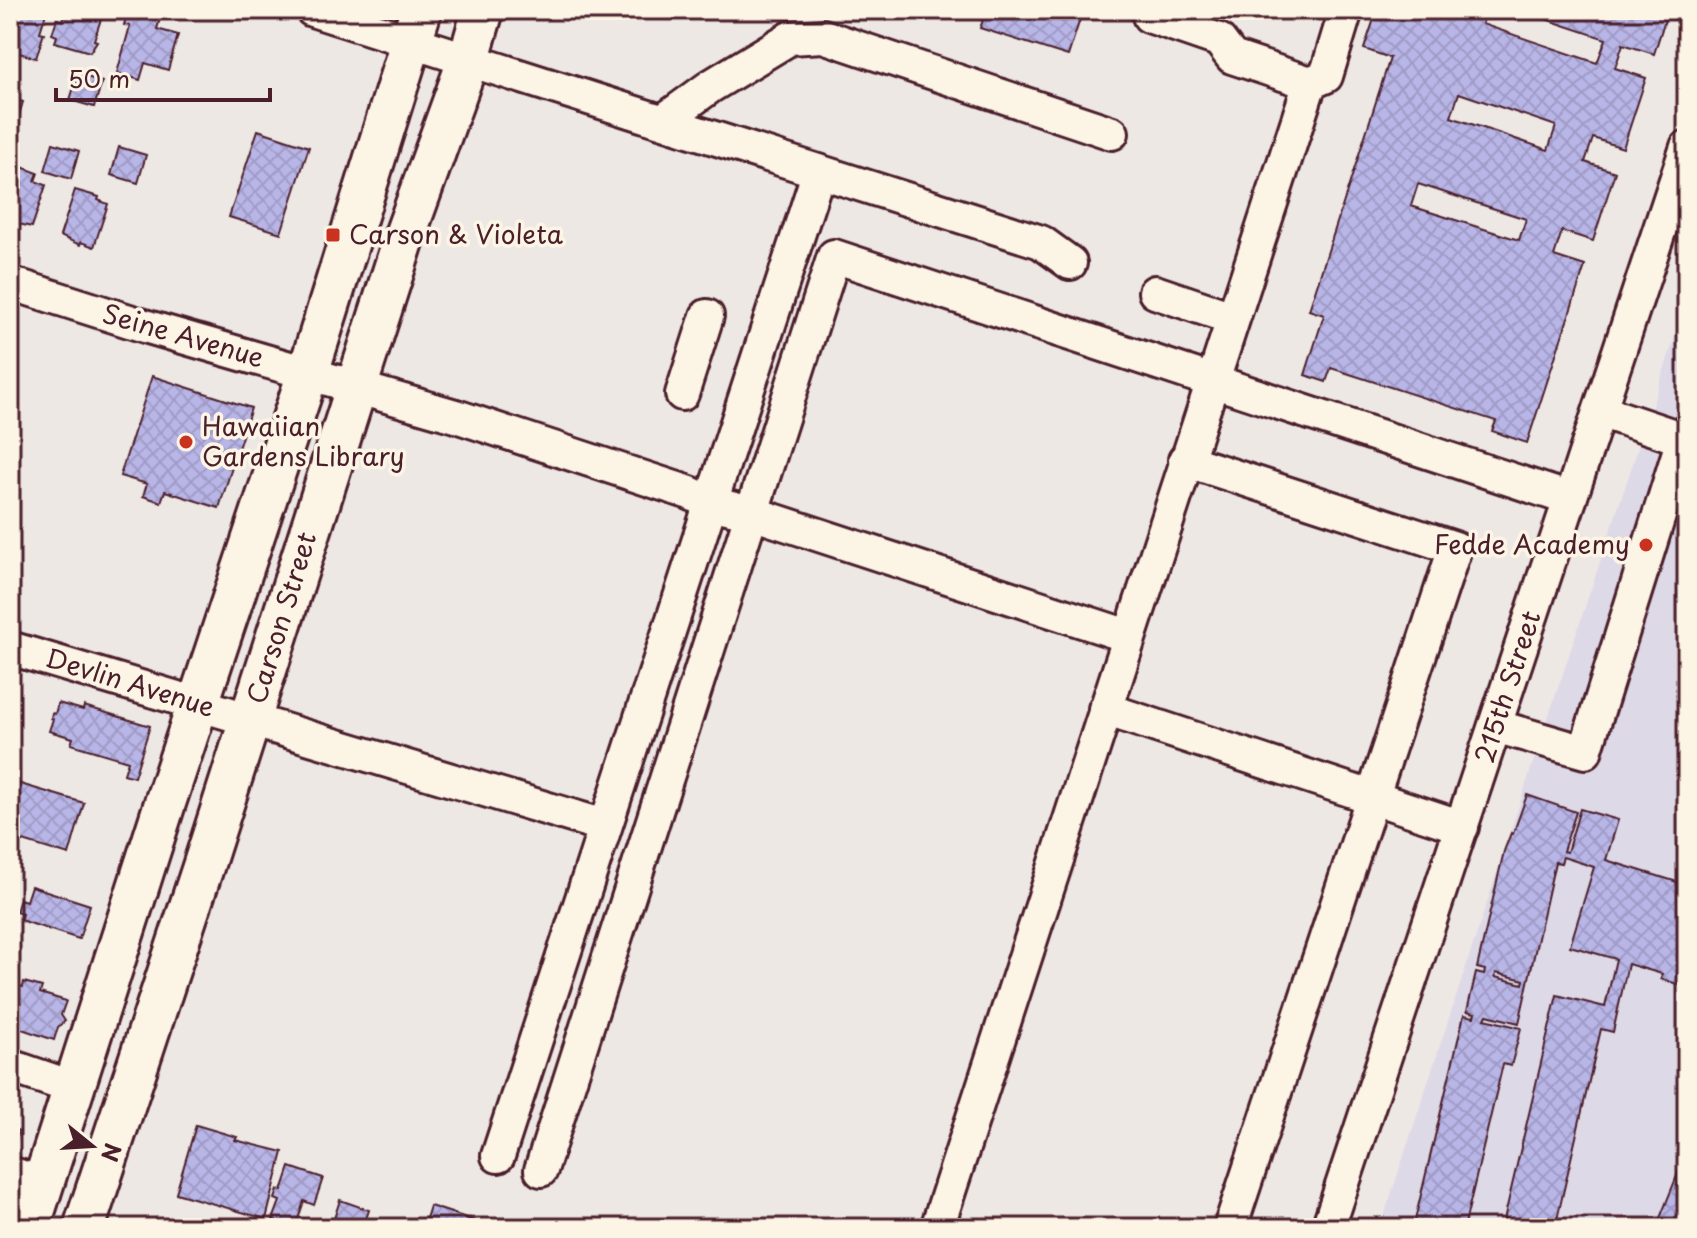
<svg xmlns="http://www.w3.org/2000/svg" width="1697" height="1238" font-family="'Playpen Sans',sans-serif">
<defs>
<pattern id="building-cross-hatch" width="8" height="8" patternUnits="userSpaceOnUse" patternTransform="scale(2)"><rect width="8" height="8" fill="#b8b5e7"/><path d="M0 0l8 8M0 8l8-8" fill="none" stroke="#a09bc6"/></pattern>
</defs>
<rect width="100%" height="100%" fill="#eee8e5"/>
<filter id="ink" filterUnits="userSpaceOnUse"><feTurbulence type="fractalNoise" baseFrequency=".0125" numOctaves="2"/><feDisplacementMap in="SourceGraphic" scale="16" xChannelSelector="R" yChannelSelector="G"/><feConvolveMatrix kernelMatrix="1 2 1 2 8 2 1 2 1" color-interpolation-filters="sRGB"/></filter>
<g filter="url(#ink)">
<polygon fill="#ded9e6" points="1687,301 1687,1228 1380,1228 1524,790"/>
<g fill="url(#building-cross-hatch)" stroke="#4a1f2b" stroke-width="2" fill-rule="evenodd">
<polygon points="15,10 47,10 40,32 44,33 36,58 12,51 17,32 10,30"/>
<polygon points="66,10 104,10 94,40 97,41 90,52 55,42 57,36 52,34 57,19 63,21"/>
<polygon points="128,10 142,10 161,15 157,29 178,35 168,70 145,63 140,80 117,73 130,26 124,25"/>
<polygon points="952,10 1083,10 1068,56 980,28 983,20"/>
<path d="M1377,10H1487L1482,24L1597,63L1606,39L1518,10H1668L1654,54L1623,44L1615,68L1646,78L1623,148L1593,138L1585,162L1615,172L1593,241L1562,231L1554,256L1585,266L1527,443L1492,431L1496,421L1331,368L1326,382L1305,375L1324,315L1309,310L1390,58L1364,49ZM1459,93L1556,126L1548,150L1451,117ZM1418,184L1526,219L1519,240L1411,206Z"/>
<polygon points="78,74 102,82 94,107 70,100"/>
<polygon points="10,98 23,102 10,143"/>
<polygon points="258,130 309,147 281,233 229,217"/>
<polygon points="53,143 79,151 71,179 45,171"/>
<polygon points="119,147 146,155 138,183 111,175"/>
<polygon points="14,164 38,173 35,181 46,185 32,227 10,222 10,178"/>
<polygon points="75,190 99,197 98,200 108,204 94,247 81,242 80,245 60,236"/>
<polygon points="10,342 16,344 10,363"/>
<polygon points="152,376 251,408 219,508 165,491 161,502 143,496 147,484 120,476"/>
<polygon points="58,703 83,710 84,706 150,726 134,777 124,774 128,761 71,744 73,738 49,731 53,719 51,718 52,713 55,714"/>
<polygon points="17,783 84,803 69,855 10,837 10,804"/>
<path d="M1527,795L1576,812L1563,851L1567,852L1580,809L1618,820L1606,860L1687,885V987L1661,979L1662,974L1628,964L1613,1032L1601,1029L1555,1228H1502L1557,995L1605,1007L1616,959L1570,946L1594,867L1563,857L1561,863L1555,862L1519,1023L1487,1015L1485,1019L1521,1028L1511,1066L1503,1064L1464,1228H1413L1464,1015L1474,1017L1475,1013L1467,1011L1476,973L1484,975L1485,970L1477,968L1504,851L1511,833L1513,834ZM1496,973L1524,980L1523,984L1495,977Z"/>
<polygon points="31,886 90,905 79,939 20,920 22,914 16,912 20,899 26,901"/>
<polygon points="24,982 42,987 40,993 66,1001 61,1015 65,1021 58,1027 54,1040 10,1025 10,983 23,987"/>
<polygon points="10,1108 17,1110 11,1128 19,1131 11,1157"/>
<polygon points="196,1125 237,1137 235,1140 283,1152 266,1219 176,1193"/>
<polygon points="1687,1151 1687,1228 1656,1228"/>
<polygon points="290,1167 323,1178 314,1205 304,1201 295,1228 273,1220 280,1201 275,1199 278,1190 282,1191"/>
<polygon points="340,1200 369,1210 363,1228 331,1228"/>
<polygon points="430,1206 488,1225 487,1228 423,1228"/>
</g>
<g fill="none" stroke-linecap="round" stroke-linejoin="round">
<defs>
<g id="minor">
<polyline points="312,10 1041,242 1070,263"/>
<polyline points="1150,10 1149,16 1219,40 1232,57 1310,83"/>
<polyline points="663,121 711,86 790,38 823,36 1112,133"/>
<polyline points="10,283 148,327 459,417 690,493 710,503 752,513 1128,636"/>
<polyline points="1155,292 1232,318"/>
<polyline points="682,394 707,316"/>
<polyline points="1185,460 1455,548 1230,1228"/>
<polyline points="10,648 605,826"/>
<polyline points="1105,709 1462,827"/>
<polyline points="1495,726 1585,752 1683,439 1600,411"/>
<polyline points="10,1066 74,1088"/>
<polyline points="498,1156 819,171"/>
<polyline points="541,1170 834,256 1570,499"/>
<polyline points="10,1173 43,1184"/>
<polyline points="937,1228 1310,83 1326,76 1346,10"/>
<polyline points="1328,1228 1687,147"/>
</g>
<g id="major">
<polyline points="29,1228 165,803 308,373 421,10"/>
<polyline points="84,1228 203,867 405,235 469,58 483,10"/>
</g>
</defs>
<use href="#minor" stroke="#4a1f2b" stroke-width="38"/>
<use href="#major" stroke="#4a1f2b" stroke-width="46"/>
<use href="#minor" stroke="#fcf5e5" stroke-width="32"/>
<use href="#major" stroke="#fcf5e5" stroke-width="40"/>
</g>
</g>
<g fill="#c8321e" stroke="#fcf5e5" stroke-width="3">
<rect x="325" y="227" width="16" height="16" rx="4"/>
<circle cx="186" cy="442" r="8"/>
<circle cx="1646" cy="545" r="8"/>
</g>
<g text-anchor="middle" stroke-width="7" stroke-linejoin="round" paint-order="stroke">
<g font-size="26" fill="#4a1f2b" stroke="#fcf5e5" text-anchor="start">
<text x="349" y="244">Carson &amp; Violeta</text>
<text x="202" y="436">Hawaiian<tspan x="202" dy="30">Gardens Library</tspan></text>
<text x="1630" y="554" text-anchor="end">Fedde Academy</text>
</g>
<g font-size="26" fill="#4a1f2b" stroke="#fcf5e5">
<text transform="translate(183 336) rotate(16)" y="9">Seine Avenue</text>
<text transform="translate(282 618) rotate(-73)" y="9">Carson Street</text>
<text transform="translate(130 683) rotate(17)" y="9">Devlin Avenue</text>
<text transform="translate(1508 687) rotate(-72)" y="9">215th Street</text>
</g>
</g>
<rect width="1697" height="1238" fill="none" stroke="#fcf5e5" stroke-width="40"/>
<rect x="20" y="20" width="1657" height="1198" fill="none" stroke="#4a1f2b" stroke-width="3" filter="url(#ink)"/>
<g transform="translate(92 1146) rotate(108)" stroke="#fcf5e5" stroke-width="6" paint-order="stroke">
<path d="M0-6L14 30L0 20L-14 30Z" fill="#4a1f2b"/>
<text y="-12" font-size="22" font-weight="bold" text-anchor="middle" fill="#4a1f2b">N</text>
</g>
<path d="M56 88v12h214v-12" fill="none" stroke="#4a1f2b" stroke-width="4"/>
<text x="68" y="88" font-size="24" fill="#4a1f2b" stroke="#fcf5e5" stroke-width="6" paint-order="stroke">50 m</text>
</svg>
